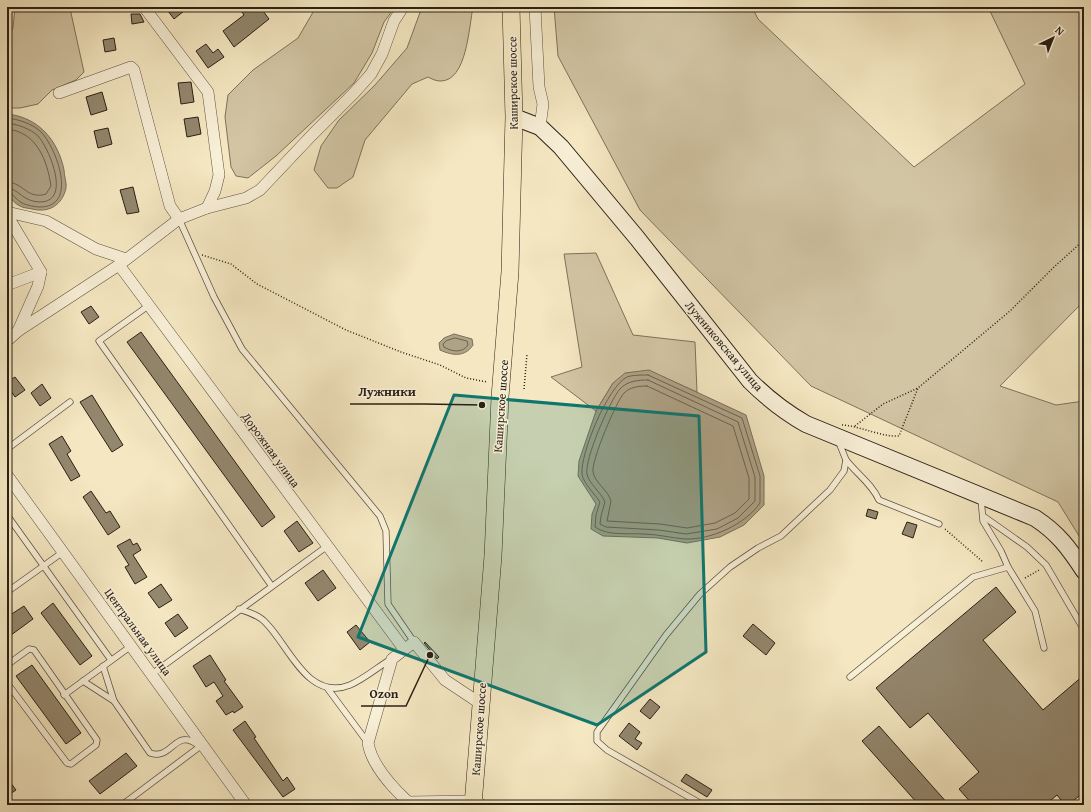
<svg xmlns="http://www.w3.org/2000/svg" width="1091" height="812" font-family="'Gentium Book Plus',serif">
<rect width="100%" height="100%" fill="#f4e7c1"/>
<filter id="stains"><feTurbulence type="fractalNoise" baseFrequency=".005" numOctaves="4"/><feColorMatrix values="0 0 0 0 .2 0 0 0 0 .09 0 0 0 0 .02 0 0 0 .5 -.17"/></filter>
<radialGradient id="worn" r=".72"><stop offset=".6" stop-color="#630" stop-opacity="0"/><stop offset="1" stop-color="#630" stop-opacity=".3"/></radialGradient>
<g fill="#d2c5a4" stroke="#7e725c">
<polygon points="15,7 73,7 71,13 84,72 76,80 52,90 38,104 20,108 7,108 7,37 13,28"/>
<polygon points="316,7 395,7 384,22 372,53 354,83 276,156 248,178 236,176 231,167 225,117 228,95 253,70 298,38"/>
<path d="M422,7H473C469,26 467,82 440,81C436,81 432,79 428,77L412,84L365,140L353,177L337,188H328L314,170L321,146L339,120L375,85L407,48Z"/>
<polygon points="554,7 752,7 758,19 914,167 1025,84 988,7 1084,7 1084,301 1000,386 1056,405 1084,401 1084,544 1058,502 811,386 640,210 558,56"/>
<polygon points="596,253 633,335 695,342 697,392 649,371 613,383 596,411 551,377 582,367 564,254"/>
</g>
<g fill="#afa387" stroke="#7a6f59">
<path d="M7,114C38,117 58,140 64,170C64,176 67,183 66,188C62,206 48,213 32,209C28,208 23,208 20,206C15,204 12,199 8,196Z"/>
<path d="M454,334L472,339L473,345C465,357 453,356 440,350L439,343L444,338Z"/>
<polygon points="649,370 746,415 764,476 764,505 744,525 720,537 687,543 658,538 603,536 591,529 592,514 596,504 578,476 579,461 596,411 613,383 625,373"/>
</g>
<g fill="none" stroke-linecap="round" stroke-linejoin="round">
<g stroke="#6c624e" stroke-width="1">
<path d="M7,118C18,119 33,124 41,132C56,147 79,207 40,207C35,207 26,205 22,203C16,200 14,193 7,193"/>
<path d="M7,123C17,124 31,129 38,136C49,148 72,202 40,202C23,202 18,188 7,188"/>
<path d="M7,129C37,132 47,160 51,186L46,194C27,200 23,182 7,182"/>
<path d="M455,338L467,341L468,345C463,353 452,352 444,347L443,344L446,341Z"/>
<path d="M648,375L742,418L760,476V503C746,524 711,540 685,539C671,538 657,534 643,534C627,533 608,536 595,527L596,515L600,502C595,494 583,483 582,474C580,454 608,386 627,377C632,375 642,375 648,375Z"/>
<path d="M648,380L738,422L755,477V501L738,518L717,529L686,534L659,530L606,527L600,524L601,516L605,502C601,492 589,484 587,474C584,460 610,400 620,389C627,381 638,380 648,380Z"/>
<path d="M647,386L733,426L749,478V499L735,513L715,523L687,528L660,524L607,521L611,501C608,490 595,483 593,472C591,461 616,402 624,393C630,387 639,386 647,386Z"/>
</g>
</g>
<g fill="#93876e" stroke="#2a2015">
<polygon points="165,7 189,7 174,19"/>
<polygon points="249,7 260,7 269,19 234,47 223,31 244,15 242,12"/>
<polygon points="131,14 140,14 144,22 132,24"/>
<polygon points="114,38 116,50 105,52 103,40"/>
<polygon points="206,44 213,53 218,49 224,57 208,68 196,51"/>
<polygon points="191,82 194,102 181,104 178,83"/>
<polygon points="102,92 107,110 91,115 86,97"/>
<polygon points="198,117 201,134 187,137 184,119"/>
<polygon points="108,128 112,144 98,148 94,131"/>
<polygon points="133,187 139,212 127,214 120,190"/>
<polygon points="91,306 99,317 89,324 81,312"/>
<polygon points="141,332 275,517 262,527 127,342"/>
<polygon points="15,377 25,390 15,397 7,385 7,382"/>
<polygon points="42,384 51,398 40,406 31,393"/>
<polygon points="92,395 123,445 112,452 80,402"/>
<polygon points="62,436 71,451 67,454 80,476 71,481 49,444"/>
<polygon points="91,491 106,513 110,511 120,527 108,535 83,497"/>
<polygon points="868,509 878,512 876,519 866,516"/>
<polygon points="297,521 313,543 299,552 284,531"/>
<polygon points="907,522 917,525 913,538 902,534"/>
<polygon points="130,539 133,545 137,543 141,550 133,555 147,577 135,584 125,567 129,565 117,546"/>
<polygon points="323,570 336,588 318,601 305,583"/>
<polygon points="161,584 172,600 159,608 148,593"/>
<polygon points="996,587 1016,612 983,640 1043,710 1084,675 1084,751 1081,753 1084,757 1084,792 1068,805 1065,805 1057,795 1045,805 973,805 959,789 979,772 928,713 910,728 876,688"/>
<polygon points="53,603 92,656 80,665 41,613"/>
<polygon points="24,606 33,619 7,638 7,617"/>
<polygon points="178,614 188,628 175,637 165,623"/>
<polygon points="753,624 775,643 766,655 743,636"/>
<polygon points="356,625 370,642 360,650 347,632"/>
<polygon points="425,642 439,657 437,659 424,643"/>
<polygon points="210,655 226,680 224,681 243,707 234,713 233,711 226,715 216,701 223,696 214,682 206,687 193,666"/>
<polygon points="32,665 81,733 66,744 16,676"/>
<polygon points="650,699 660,707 650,719 640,711"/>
<polygon points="245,721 256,737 254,738 283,781 287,777 295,789 283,797 233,730"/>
<polygon points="629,723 640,732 635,739 642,743 637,750 619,736"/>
<polygon points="879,726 949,805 919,805 862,741"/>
<polygon points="126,753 137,766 100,794 89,781"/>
<polygon points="686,774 712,790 707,797 681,781"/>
<polygon points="7,778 16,790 7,796"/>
</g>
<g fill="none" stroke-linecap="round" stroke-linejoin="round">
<defs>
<g id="lane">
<polyline points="179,219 214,297 242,349 380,516 386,531 388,604 414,642"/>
<polyline points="148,306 99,341 271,585"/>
<polyline points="7,449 70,402"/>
<path d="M846,460C857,474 872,484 879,500L939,524"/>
<polyline points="7,515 111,660"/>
<polyline points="983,516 1027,547 1046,565 1084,630"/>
<polyline points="1008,567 1035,611 1044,648"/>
<polyline points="7,592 63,552"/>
<path d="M239,609C248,612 259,615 266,623C289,646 308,702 350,685C364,679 378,667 391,659"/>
<polyline points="7,665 29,649 34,650 97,740 96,745 71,764 67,763 7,683"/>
<path d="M103,666L114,701L150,753C172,761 175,727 198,745"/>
<polyline points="152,674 326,547"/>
<polyline points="850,677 973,577 1008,567 1001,551 983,521 981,499"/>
<polyline points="83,681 114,701"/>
<polyline points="328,689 368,743"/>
<polyline points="64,695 131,646"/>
<polyline points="122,805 202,745"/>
<polyline points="703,805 607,750 597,741 597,732 666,635 700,594 730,567 758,548 781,536 830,490 844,471 846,460 838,440"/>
</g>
<g id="street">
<polyline points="535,7 539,87 543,104 540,127"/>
<polyline points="59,93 131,67 134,70 170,206 179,219"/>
<polyline points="207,208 246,198 260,190 312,135 354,93 371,74 382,54 394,21 403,7"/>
<polyline points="7,212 46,221 96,249 126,259"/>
<polyline points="7,215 41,272 38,286 18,331"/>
<polyline points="119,265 404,649"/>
<polyline points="7,285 41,272"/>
<polyline points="7,341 18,331 119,265 179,219 207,208 215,191 219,175 208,92 144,7"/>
<polyline points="7,475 246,805"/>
<path d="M408,802C392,787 372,766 368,743L392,659L414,642L445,680L481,704"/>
<polyline points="404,805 408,802 474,801 482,805"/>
</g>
<path id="secondary" d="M514,117L540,127L561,147L637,238L750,381C767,398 785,412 806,424L1035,518C1058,533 1069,548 1084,571"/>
<polyline id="primary" points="473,805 493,556 500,397 510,272 514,117 511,7"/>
</defs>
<use href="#lane" stroke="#5c5240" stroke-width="7"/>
<use href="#street" stroke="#5c5240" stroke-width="12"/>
<use href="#secondary" stroke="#2a2015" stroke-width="18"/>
<use href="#primary" stroke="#2a2015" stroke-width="18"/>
<g stroke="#2a2015" stroke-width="1.5" stroke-dasharray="1 2" stroke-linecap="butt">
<polyline points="202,255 231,264 257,284 346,330 401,352 440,365 466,378 487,382"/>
<polyline points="524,389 527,354"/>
<path d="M842,425C861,426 880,437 899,436L918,388L1010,311L1054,267L1084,240"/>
<polyline points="855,426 883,404 918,388"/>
<polyline points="945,529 983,562"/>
<polyline points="1025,578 1039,570"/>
</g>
<use href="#lane" stroke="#f8efd7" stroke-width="5.5"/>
<use href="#street" stroke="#f8efd7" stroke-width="11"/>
<use href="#secondary" stroke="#f8efd7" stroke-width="16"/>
<use href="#primary" stroke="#f4e7c1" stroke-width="17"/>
</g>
<path fill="#0f766e" fill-opacity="0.2" stroke="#0f766e" stroke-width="3" stroke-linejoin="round" d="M454,395L699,416L706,652L597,725L358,637Z"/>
<g text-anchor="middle" stroke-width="3" stroke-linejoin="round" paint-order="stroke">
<g font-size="12" fill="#2a2015" stroke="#f8efd7">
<text transform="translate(513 83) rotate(-91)" y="4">Каширское шоссе</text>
<text transform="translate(724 346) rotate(50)" y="4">Лужниковская улица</text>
<text transform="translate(501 406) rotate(-86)" y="4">Каширское шоссе</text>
<text transform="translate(271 450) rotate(54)" y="4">Дорожная улица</text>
<text transform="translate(138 632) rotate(54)" y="4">Центральная улица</text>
<text transform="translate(479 729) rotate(-86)" y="4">Каширское шоссе</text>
</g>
</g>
<path fill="none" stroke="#2a2015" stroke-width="1.5" d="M482 405L424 404H350M430 655L406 706H361"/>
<g fill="#2a2015" stroke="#f8efd7" stroke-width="1.5">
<circle cx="482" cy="405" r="4"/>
<circle cx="430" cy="655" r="4"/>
</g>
<g font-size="13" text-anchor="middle" font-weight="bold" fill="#2a2015" stroke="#f8efd7" stroke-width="3" stroke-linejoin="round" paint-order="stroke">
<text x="387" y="396">Лужники</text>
<text x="384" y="698">Ozon</text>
</g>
<rect width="1091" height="812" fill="none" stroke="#f4e7c1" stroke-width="24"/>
<rect x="8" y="8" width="1075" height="796" fill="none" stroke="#2a2015" stroke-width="2"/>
<rect x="12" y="12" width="1067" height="788" fill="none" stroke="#2a2015"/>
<g transform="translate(1053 38) rotate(43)" stroke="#f8efd7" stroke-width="3" paint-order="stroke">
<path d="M0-3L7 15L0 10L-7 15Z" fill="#2a2015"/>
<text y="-6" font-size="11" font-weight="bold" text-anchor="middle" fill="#2a2015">N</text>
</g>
<rect width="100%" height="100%" filter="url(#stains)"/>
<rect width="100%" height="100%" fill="url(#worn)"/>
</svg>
